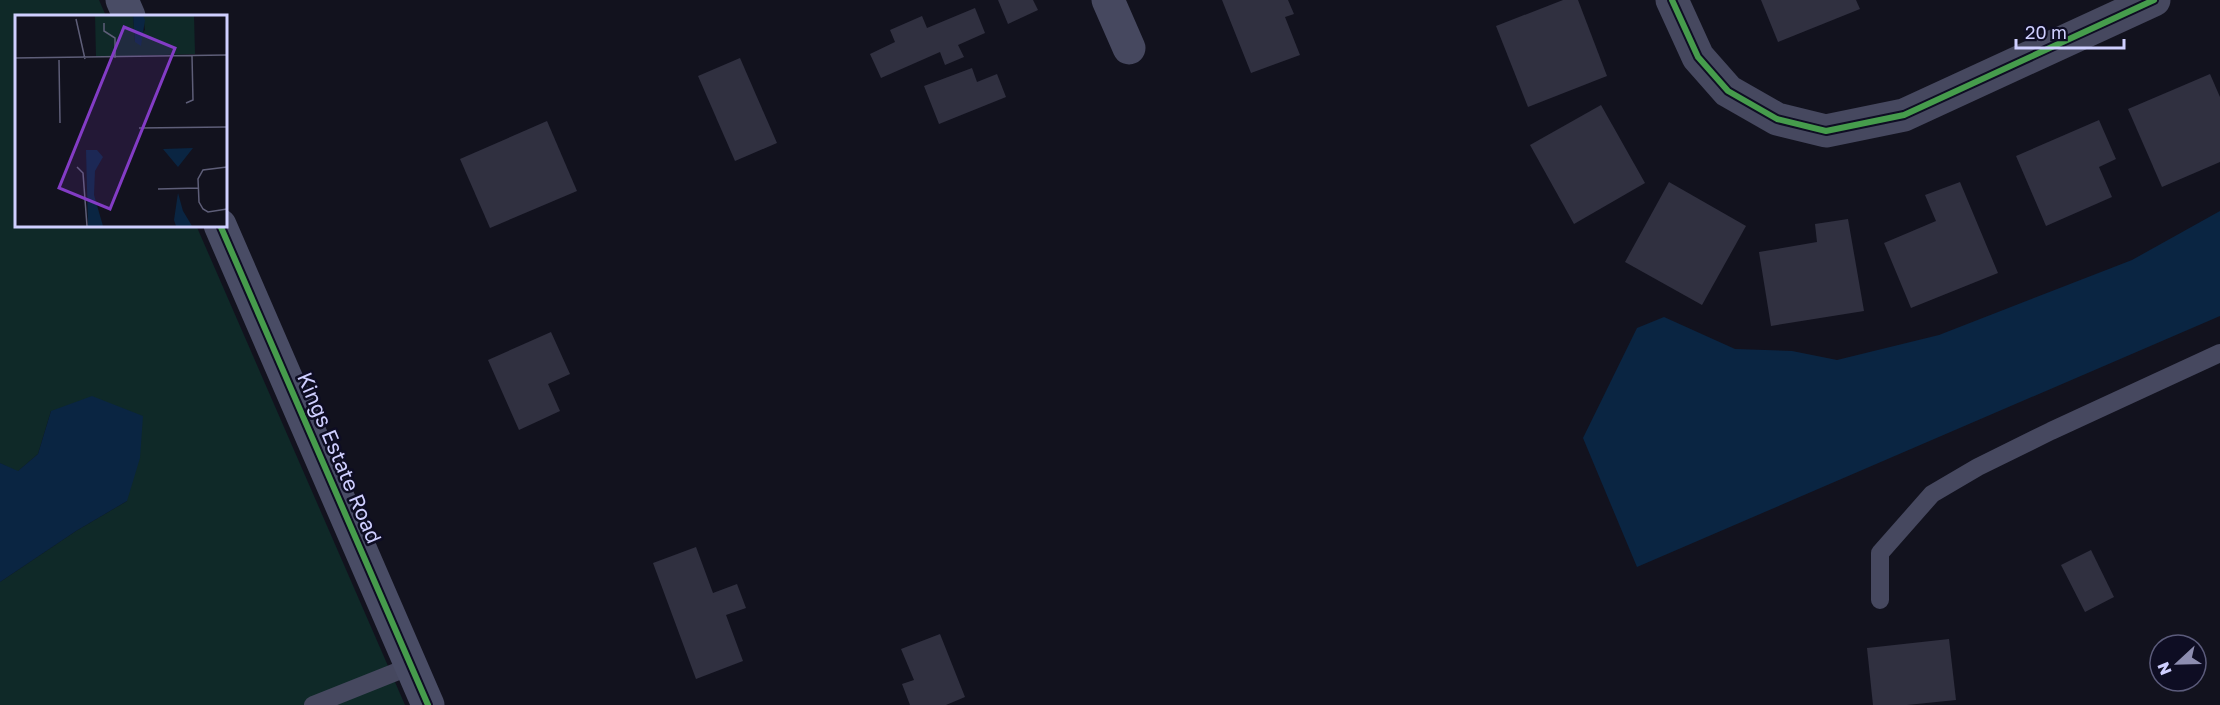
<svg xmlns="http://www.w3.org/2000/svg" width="2220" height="705" font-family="'Golos Text',sans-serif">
<rect width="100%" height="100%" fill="#12121e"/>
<polygon fill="#0f2928" points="0,0 99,0 106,16 16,16 16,225 196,225 405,705 0,705 0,582 76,531 127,501 51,411 38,454 17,472 0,463"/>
<g fill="#0a2542">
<polygon points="2220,211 2220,316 1637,567 1583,438 1637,328 1664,317 1735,349 1792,351 1837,360 1939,335 2132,260"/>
<polygon points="92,396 143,416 140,458 127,501 76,531 0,582 0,463 18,471 38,454 51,411"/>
</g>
<g fill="#303040">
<polygon points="998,0 1033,0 1038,10 1008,24"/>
<polygon points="1222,0 1288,0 1294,14 1285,17 1300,55 1251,73"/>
<polygon points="1563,0 1578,0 1607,76 1528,107 1496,26"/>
<polygon points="1761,0 1856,0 1860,9 1778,42"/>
<polygon points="975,8 985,33 958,45 964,57 945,65 940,52 881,78 870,54 895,42 890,30 922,16 927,28"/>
<polygon points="740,58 777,143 735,161 698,76"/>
<polygon points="972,68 977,82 997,74 1006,97 939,124 924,86"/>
<polygon points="2210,74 2220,97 2220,162 2162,187 2128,109"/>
<polygon points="1601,105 1645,183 1574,224 1530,145"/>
<polygon points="2099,120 2116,159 2099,167 2112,197 2046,226 2016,156"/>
<polygon points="547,121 577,191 490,228 460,159"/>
<polygon points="1669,182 1746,226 1702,305 1625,262"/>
<polygon points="1960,182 1998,273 1911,308 1884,243 1936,221 1925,195"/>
<polygon points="1848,219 1864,311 1771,326 1759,252 1817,242 1815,224"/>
<polygon points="551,332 570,374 548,384 560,411 519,430 488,360"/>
<polygon points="696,547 713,593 737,584 746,608 726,615 743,661 696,679 653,563"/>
<polygon points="2091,550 2114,597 2085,612 2061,565"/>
<polygon points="940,634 965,697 946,705 910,705 902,684 914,680 901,649"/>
<polygon points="1949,639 1956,700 1907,705 1873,705 1867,648"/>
</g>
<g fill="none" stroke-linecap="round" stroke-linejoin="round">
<g stroke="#46485f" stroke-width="18">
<polyline points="1880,600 1880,553 1932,494 1978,467 2051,431 2220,353"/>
<polyline points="313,705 411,666"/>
</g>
<g stroke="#46485f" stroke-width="33">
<polyline points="1108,0 1129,48"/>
<polyline points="1672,0 1698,57 1728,91 1777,119 1826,131 1904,115 2154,0"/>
</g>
<g stroke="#494c65" stroke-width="33">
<polyline points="122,0 129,16"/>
<polyline points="220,225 428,705"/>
</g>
<defs>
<g id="cycleway">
<polyline points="1672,0 1698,57 1728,91 1777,119 1826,131 1904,115 2154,0"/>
<polyline points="220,225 428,705"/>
</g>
</defs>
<use href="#cycleway" stroke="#0e0d23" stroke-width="10"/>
<use href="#cycleway" stroke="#469c4c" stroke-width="6"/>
</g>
<g text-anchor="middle" stroke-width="5" stroke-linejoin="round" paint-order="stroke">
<g font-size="21" fill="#cfcfff" stroke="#0e0d23">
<text transform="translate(339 458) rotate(67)" y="7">Kings Estate Road</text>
</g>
</g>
<g transform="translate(15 15)">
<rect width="212" height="212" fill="#12121e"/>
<path d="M80,0H118L120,27L130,15L128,0H179L180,39L81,42Z" fill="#0f2928"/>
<path d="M118,0H128L130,5L126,31L120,27ZM178,133L163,152L148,134ZM71,135H82L88,142L80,156L79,180L88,211H73ZM163,178L168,196L177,211H161L159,205Z" fill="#0a2542"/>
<path fill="none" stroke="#5e5e78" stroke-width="1.5" d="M61,4L70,44M89,8V16L100,23V43M0,43L212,40M44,45L45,108M171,88L178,85L177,41M124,113L212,112M62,152L68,158L72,211M212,152L188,155L183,164L184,187L188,194L193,197L212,194M143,174L183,173"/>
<path fill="#833cc5" fill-opacity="0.15" stroke="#833cc5" stroke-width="3" d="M109,12L160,33L95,194L44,173Z"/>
<rect width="212" height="212" fill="none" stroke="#cfcfff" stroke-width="3"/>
</g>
<g transform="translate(2178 663) rotate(248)"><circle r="28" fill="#0e0d23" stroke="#5b5b7b" stroke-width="1.5"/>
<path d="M0-4.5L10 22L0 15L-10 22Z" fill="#8d8db0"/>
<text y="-9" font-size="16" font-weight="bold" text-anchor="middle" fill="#cfcfff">N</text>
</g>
<path d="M2016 39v9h108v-9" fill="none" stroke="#cfcfff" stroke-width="3"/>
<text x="2025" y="39" font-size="18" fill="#cfcfff" stroke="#0e0d23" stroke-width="4.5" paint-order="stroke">20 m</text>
</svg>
